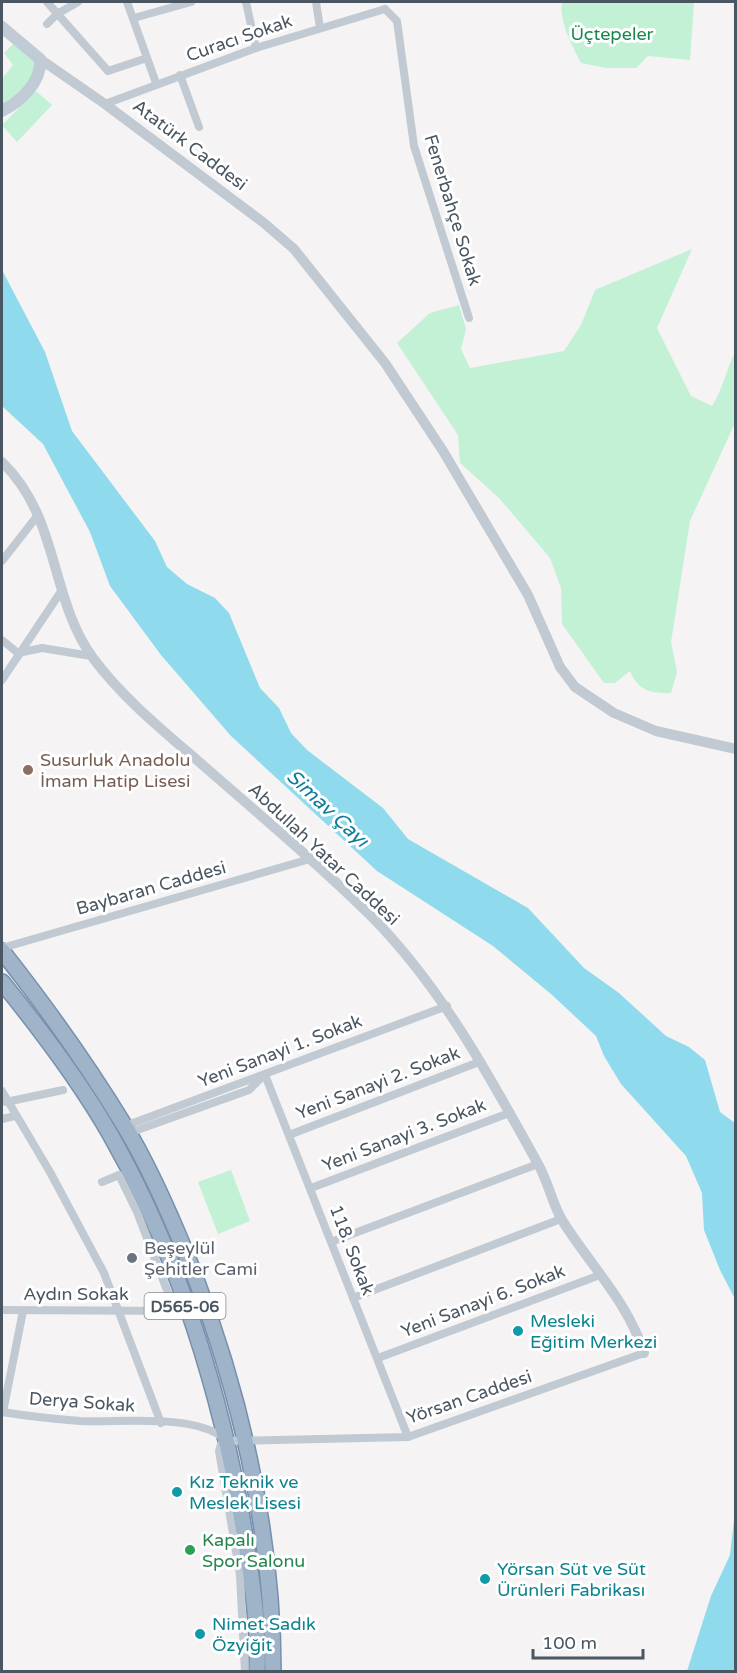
<svg xmlns="http://www.w3.org/2000/svg" width="737" height="1673" font-family="'Varela Round',sans-serif">
<rect width="100%" height="100%" fill="#f5f3f3"/>
<g fill="#c3f1d5">
<path d="M562,2H694L690,60L648,56L636,68H606L581,63C572,45 559,22 562,2Z"/>
<polygon points="14,43 37,64 28,85 2,105 2,79 13,65 4,53"/>
<polygon points="36,91 52,105 17,142 2,125"/>
<path d="M692,249L657,328L691,396L712,406C723,389 726,370 735,352L734,425L690,521L671,642L677,672L671,693C650,694 638,690 630,671L615,683H604L562,624L561,588L550,558L499,498L460,463L458,435L397,343L430,313L459,305L466,329L461,349L470,368L564,351L581,325L595,290Z"/>
<polygon points="231,1170 250,1221 218,1234 198,1182"/>
</g>
<g fill="#90daee">
<polygon points="2,270 45,352 72,431 155,541 167,567 187,584 215,598 229,613 260,688 279,708 291,733 307,750 383,808 408,839 528,908 584,968 619,993 666,1036 689,1047 705,1060 720,1112 735,1123 735,1299 720,1270 704,1230 702,1193 686,1156 621,1084 604,1056 596,1036 551,994 493,946 377,871 231,736 161,655 110,586 90,532 43,444 2,406"/>
<polygon points="735,1511 735,1671 687,1671 711,1596 730,1555"/>
</g>
<g fill="none" stroke-linecap="round" stroke-linejoin="round">
<defs>
<g id="trunk">
<path d="M2,951C46,1007 87,1064 124,1125C149,1166 169,1212 187,1256C239,1386 273,1531 273,1672"/>
<path d="M2,982C41,1030 79,1080 110,1134C178,1253 223,1400 245,1536C252,1581 259,1626 257,1672"/>
</g>
</defs>
<use href="#trunk" stroke="#7690ad" stroke-width="18"/>
<g stroke="#c1cad2" stroke-width="8">
<polyline points="47,2 108,71 147,58"/>
<polyline points="127,2 156,83"/>
<polyline points="246,2 256,48"/>
<polyline points="316,2 320,28"/>
<polyline points="385,9 397,21 414,146 469,318"/>
<polyline points="134,18 191,2"/>
<polyline points="47,24 57,14 78,2"/>
<polyline points="180,75 199,127"/>
<polyline points="105,104 256,48 385,9"/>
<polyline points="2,561 38,515"/>
<polyline points="2,640 18,653 42,648 91,656"/>
<polyline points="2,680 62,590"/>
<polyline points="2,948 310,859"/>
<polyline points="265,1075 408,1437"/>
<polyline points="2,1091 50,1172 104,1273 161,1423"/>
<polyline points="6,1102 63,1090"/>
<polyline points="2,1119 15,1116"/>
<polyline points="125,1126 447,1006"/>
<polyline points="129,1133 249,1090 260,1079"/>
<polyline points="289,1135 479,1062"/>
<polyline points="102,1182 119,1175 137,1212 175,1311"/>
<polyline points="311,1188 509,1113"/>
<polyline points="331,1242 538,1164"/>
<polyline points="353,1298 561,1219"/>
<polyline points="2,1310 187,1311"/>
<polyline points="378,1358 600,1275"/>
<path d="M2,1412C27,1416 54,1419 80,1421C120,1423 194,1413 225,1439"/>
<polyline points="3,1412 23,1311"/>
<polyline points="227,1441 408,1437 644,1353"/>
<polyline points="227,1442 221,1444 219,1451 240,1575 245,1672"/>
</g>
<g stroke="#c1cad2" stroke-width="10">
<polyline points="40,59 105,104 264,223 294,249 385,363 443,451 528,595 560,667 575,687 614,713 656,731 736,749"/>
<path d="M2,462C60,518 49,598 93,658C121,696 161,729 197,760C256,812 317,862 372,917C442,988 490,1077 538,1164C548,1181 552,1203 562,1220C590,1265 628,1302 644,1353"/>
</g>
<path stroke="#c1cbd6" stroke-width="12" d="M2,27L40,59C42,82 21,101 2,111"/>
<use href="#trunk" stroke="#9fb4c9" stroke-width="15"/>
</g>
<circle fill="#8d6e63" stroke="#fff" stroke-width="2" cx="28" cy="770" r="6"/>
<circle fill="#6b7280" stroke="#fff" stroke-width="2" cx="132" cy="1258" r="6"/>
<g fill="#0f9aa8" stroke="#fff" stroke-width="2">
<circle cx="518" cy="1331" r="6"/>
<circle cx="177" cy="1492" r="6"/>
<circle cx="485" cy="1579" r="6"/>
<circle cx="200" cy="1634" r="6"/>
</g>
<circle fill="#2e9e5b" stroke="#fff" stroke-width="2" cx="190" cy="1550" r="6"/>
<g text-anchor="middle" stroke-width="6" stroke-linejoin="round" paint-order="stroke">
<rect fill="#fff" stroke="#808990" stroke-width="1.5" x="144.5" y="1293" width="81" height="26" rx="4.5"/>
<g font-size="16" font-weight="bold" fill="#4a5661">
<text x="185" y="1312">D565-06</text>
</g>
<g font-size="18" fill="#17864f" stroke="#fff">
<text x="612" y="40">Üçtepeler</text>
</g>
<g font-size="18" fill="#4a5661" stroke="#fff">
<text transform="translate(239 38) rotate(-19)" y="6">Curacı Sokak</text>
<text transform="translate(190 145) rotate(37)" y="6">Atatürk Caddesi</text>
<text transform="translate(453 210) rotate(73)" y="6">Fenerbahçe Sokak</text>
<text transform="translate(324 854) rotate(43)" y="6">Abdullah Yatar Caddesi</text>
<text transform="translate(151 888) rotate(-16)" y="6">Baybaran Caddesi</text>
<text transform="translate(280 1051) rotate(-21)" y="6">Yeni Sanayi 1. Sokak</text>
<text transform="translate(378 1083) rotate(-21)" y="6">Yeni Sanayi 2. Sokak</text>
<text transform="translate(404 1135) rotate(-21)" y="6">Yeni Sanayi 3. Sokak</text>
<text transform="translate(352 1250) rotate(69)" y="6">118. Sokak</text>
<text x="76" y="1300">Aydın Sokak</text>
<text transform="translate(483 1301) rotate(-21)" y="6">Yeni Sanayi 6. Sokak</text>
<text transform="translate(469 1397) rotate(-19)" y="6">Yörsan Caddesi</text>
<text transform="translate(82 1402) rotate(4)" y="6">Derya Sokak</text>
</g>
<g font-size="18" fill="#785e54" stroke="#fff" text-anchor="start">
<text x="40" y="766">Susurluk Anadolu<tspan x="40" dy="21">İmam Hatip Lisesi</tspan></text>
</g>
<g font-size="18" fill="#5b616d" stroke="#fff" text-anchor="start">
<text x="144" y="1254">Beşeylül<tspan x="144" dy="21">Şehitler Cami</tspan></text>
</g>
<g font-size="18" fill="#0d838f" stroke="#fff" text-anchor="start">
<text x="530" y="1327">Mesleki<tspan x="530" dy="21">Eğitim Merkezi</tspan></text>
<text x="189" y="1488">Kız Teknik ve<tspan x="189" dy="21">Meslek Lisesi</tspan></text>
<text x="497" y="1575">Yörsan Süt ve Süt<tspan x="497" dy="21">Ürünleri Fabrikası</tspan></text>
<text x="212" y="1630">Nimet Sadık<tspan x="212" dy="21">Özyiğit</tspan></text>
</g>
<g font-size="18" fill="#27864d" stroke="#fff" text-anchor="start">
<text x="202" y="1546">Kapalı<tspan x="202" dy="21">Spor Salonu</tspan></text>
</g>
<g font-size="20" font-style="italic" fill="#0c7c9b" stroke="#fff">
<text transform="translate(328 808) rotate(43)" y="7">Simav Çayı</text>
</g>
</g>
<rect width="737" height="1673" fill="none" stroke="#4a5661" stroke-width="6"/>
<path d="M533 1649v9h110v-9" fill="none" stroke="#4a5661" stroke-width="3"/>
<text x="542" y="1649" font-size="18" fill="#4a5661" stroke="#ffffff" stroke-width="4.5" paint-order="stroke">100 m</text>
</svg>
